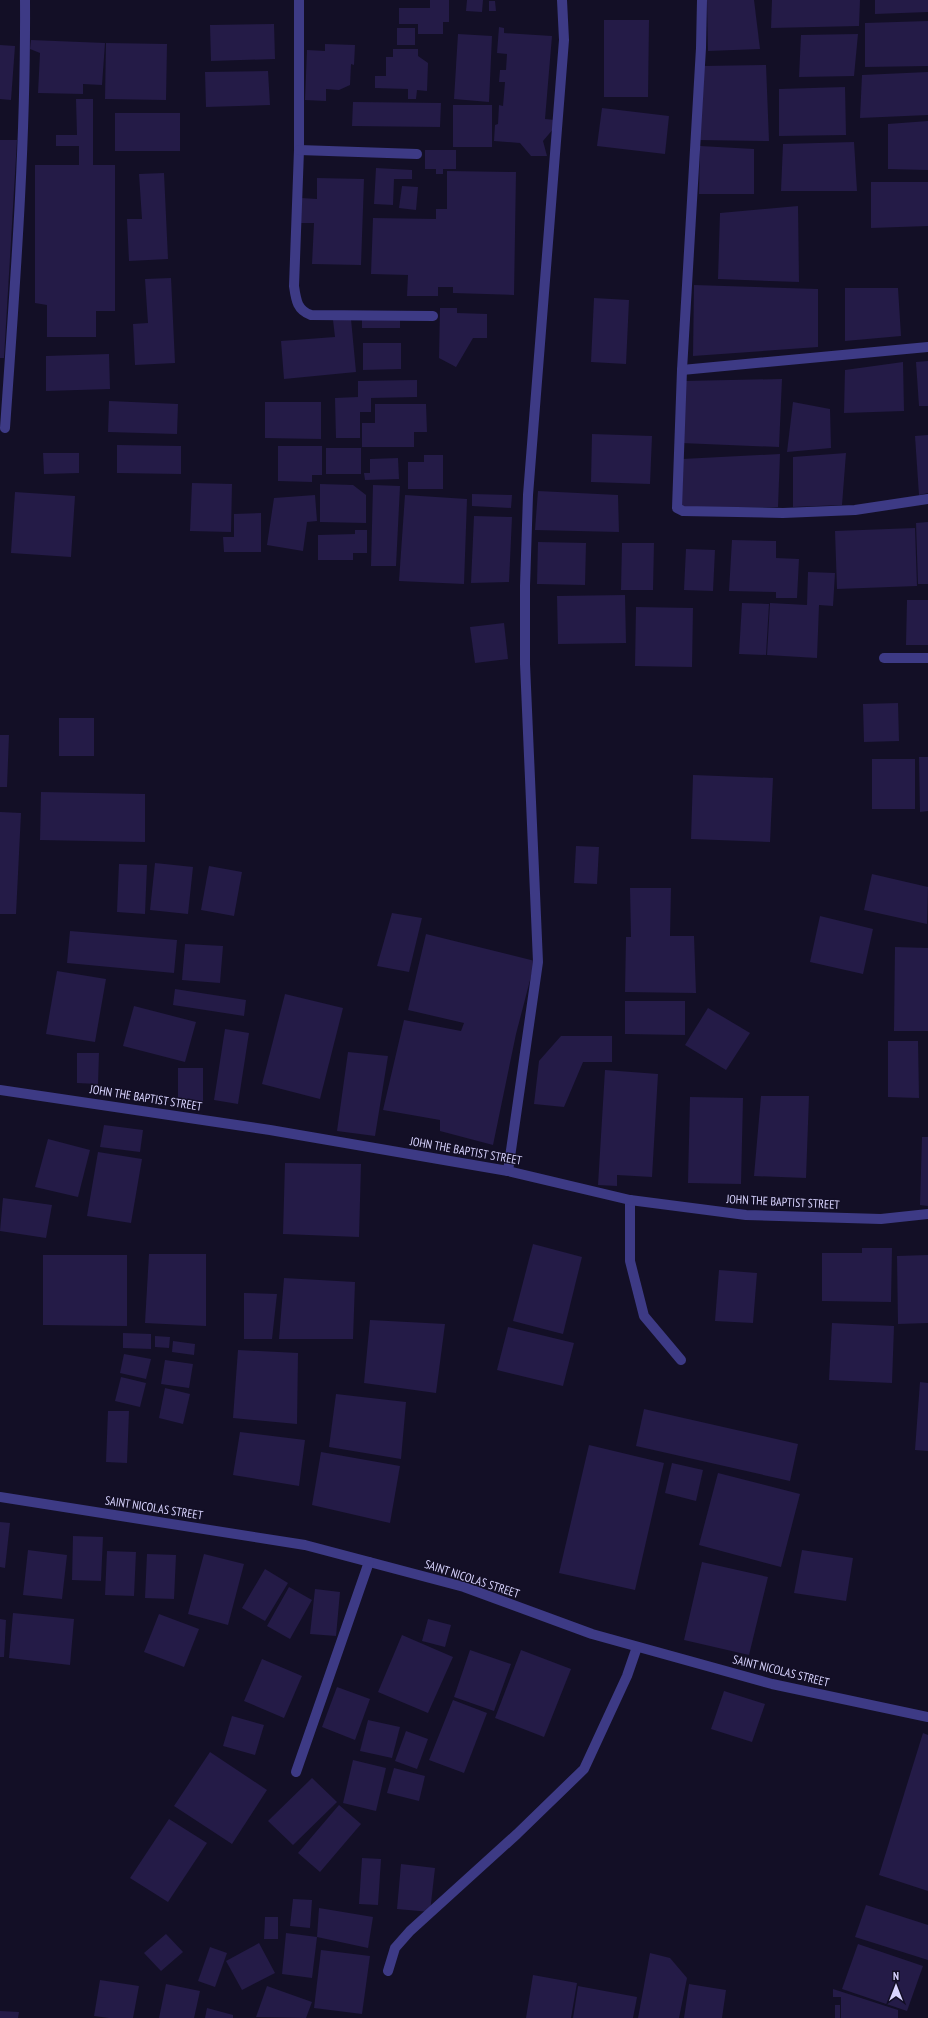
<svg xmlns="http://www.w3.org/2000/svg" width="928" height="2018" font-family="'PT Sans Narrow',sans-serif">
<rect width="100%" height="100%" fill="#130f26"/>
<g fill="#241b47">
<polygon points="430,0 449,0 449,22 443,22 443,34 418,34 418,24 399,24 399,8 430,8"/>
<polygon points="467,0 483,0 482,12 466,11"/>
<polygon points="707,0 754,0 760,49 708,51"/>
<polygon points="772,0 860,0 859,26 771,28"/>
<polygon points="875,0 928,0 928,12 875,14"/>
<polygon points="489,1 495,1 496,11 489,11"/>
<polygon points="604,20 649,20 648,97 604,97"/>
<polygon points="928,21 928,66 865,67 865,23"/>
<polygon points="274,24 275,59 211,61 210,25"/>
<polygon points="499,27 504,28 504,33 552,36 545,119 555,120 554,128 543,141 547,156 531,156 520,143 494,141 495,125 498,124 499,105 503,106 505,82 499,82 500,70 506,70 507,54 497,53"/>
<rect x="397" y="28" width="18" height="17"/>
<polygon points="458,34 492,36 489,102 454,99"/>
<polygon points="858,34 854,76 799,77 801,35"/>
<polygon points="31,40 105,43 102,85 83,84 83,94 38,93 40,53 30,49"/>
<polygon points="106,43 167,44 166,100 105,99"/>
<polygon points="325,44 355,45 354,65 351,64 350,85 339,90 326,89 326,101 305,100 307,50 325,51"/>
<polygon points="0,45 15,46 11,100 0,99"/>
<polygon points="393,49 418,49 418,56 428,63 427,91 417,90 416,99 408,99 408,89 375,88 375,76 386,76 386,57 393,57"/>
<polygon points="766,65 769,141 698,140 703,66"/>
<polygon points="268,71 270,105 206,107 205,72"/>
<polygon points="928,72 928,115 860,118 862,75"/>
<polygon points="845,87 846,135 779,136 779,89"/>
<polygon points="76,99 93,99 93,165 115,165 115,311 96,311 96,337 47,337 47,305 35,303 35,165 79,165 79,146 56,146 56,135 77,135"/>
<polygon points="353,102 441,103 440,127 352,126"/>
<rect x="453" y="105" width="39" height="42"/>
<polygon points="602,108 669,116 665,154 597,146"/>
<rect x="115" y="113" width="65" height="38"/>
<polygon points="928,121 928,170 888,169 888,124"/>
<polygon points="0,140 17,140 4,358 0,358"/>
<polygon points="854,142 857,191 781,191 783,144"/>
<polygon points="700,146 754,149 754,194 699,194"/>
<polygon points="425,150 456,150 456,169 443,169 443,174 436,174 436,169 425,169"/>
<polygon points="376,168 412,170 412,179 394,179 393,205 374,204"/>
<polygon points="447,171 516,172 514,295 453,293 453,287 438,287 438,296 407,296 408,275 371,274 373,218 436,219 436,209 447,209"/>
<polygon points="164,173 168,259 129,261 127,219 142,219 139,174"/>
<polygon points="317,178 364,179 361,265 312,264 314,223 301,223 301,198 317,199"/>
<polygon points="871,182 928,182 928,226 871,228"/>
<polygon points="402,186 418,187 416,210 399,208"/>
<polygon points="798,206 799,282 718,279 720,213"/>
<polygon points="171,278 175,363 135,365 133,324 148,323 145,279"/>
<polygon points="694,285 818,289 818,347 693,356"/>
<polygon points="845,288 898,288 901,336 845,341"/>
<polygon points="594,298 629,300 626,364 591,362"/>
<polygon points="440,308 457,308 457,313 487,314 487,338 473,338 456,367 439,358"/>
<polygon points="351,319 356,372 284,379 281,341 335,337 333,320"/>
<rect x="362" y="319" width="38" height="9"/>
<polygon points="363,343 401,343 401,369 363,370"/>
<polygon points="109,354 110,389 46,391 46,356"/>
<polygon points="928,361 928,406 919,406 916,362"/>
<polygon points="903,362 904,411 844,413 845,370"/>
<polygon points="782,379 779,447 681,443 685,381"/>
<polygon points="417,380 417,397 371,398 371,412 360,412 360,438 336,438 335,398 358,397 358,381"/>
<polygon points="109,401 178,404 177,434 108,432"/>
<polygon points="265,402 321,402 321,439 265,438"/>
<polygon points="793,402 830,409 831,448 787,452"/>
<polygon points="375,404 426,404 427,432 414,432 414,447 362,447 362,423 375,423"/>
<polygon points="592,434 652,436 650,484 591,482"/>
<polygon points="928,435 928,493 919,495 915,436"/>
<polygon points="117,445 181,446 181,474 117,473"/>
<polygon points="278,446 322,446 322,475 312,475 312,482 278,481"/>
<rect x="326" y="448" width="35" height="26"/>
<polygon points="43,453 79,453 79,473 44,474"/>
<polygon points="846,453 842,505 793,507 793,457"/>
<polygon points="780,454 778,507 681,507 682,459"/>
<polygon points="424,455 443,455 443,489 408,489 408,462 424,462"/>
<polygon points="398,458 399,479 365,480 364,473 370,473 370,459"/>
<polygon points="192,483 232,484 231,532 190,531"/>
<polygon points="320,484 353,485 366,495 366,523 320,522"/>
<polygon points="373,485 400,486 396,566 371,566"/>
<polygon points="538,491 618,495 619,532 535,530"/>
<polygon points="15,492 75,496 71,557 11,553"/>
<polygon points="472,494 512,495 511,508 472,506"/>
<polygon points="315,495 317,521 307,522 303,551 267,545 274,498"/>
<polygon points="405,495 467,499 464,584 399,581"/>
<polygon points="261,513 261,552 224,552 223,537 234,537 234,514"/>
<polygon points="474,516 512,517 509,582 471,583"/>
<polygon points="928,522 928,584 918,584 916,523"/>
<polygon points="915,528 917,586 837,589 835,531"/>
<polygon points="355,530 367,530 367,553 353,553 353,560 318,560 318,535 355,534"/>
<polygon points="732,540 776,541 776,558 799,559 797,598 776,598 776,592 729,591"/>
<polygon points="538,542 586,543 585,585 537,584"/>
<polygon points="622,543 654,543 653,590 621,590"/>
<polygon points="686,549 715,550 713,591 684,590"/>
<polygon points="808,572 835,573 833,606 819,605 817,658 767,655 770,603 807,605"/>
<polygon points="625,595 626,643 558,644 557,596"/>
<polygon points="907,600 928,600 928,645 906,645"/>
<polygon points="742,603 769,604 766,655 739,654"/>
<polygon points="636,607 693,608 692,667 635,666"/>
<polygon points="504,623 508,659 475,663 470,627"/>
<polygon points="898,703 899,741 864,742 863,704"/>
<rect x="59" y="718" width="35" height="38"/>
<polygon points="0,735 9,735 7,787 0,787"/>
<polygon points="919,757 928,757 928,811 920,812"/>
<rect x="872" y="759" width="43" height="50"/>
<polygon points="693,775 773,778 770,842 691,839"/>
<polygon points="41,792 145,794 145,842 40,840"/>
<polygon points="0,812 21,813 16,914 0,914"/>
<polygon points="576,846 599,847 597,884 574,883"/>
<polygon points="155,863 193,867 188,914 150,910"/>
<polygon points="119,864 147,865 145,914 117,912"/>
<polygon points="209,866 242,872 234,916 201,910"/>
<polygon points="872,874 928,887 927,924 864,910"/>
<polygon points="630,888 671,888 670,936 694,936 696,993 625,992 626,937 631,937"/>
<polygon points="392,913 422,918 409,972 377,966"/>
<polygon points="820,916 873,929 863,974 810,962"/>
<polygon points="70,931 177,940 174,973 67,963"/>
<polygon points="426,934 535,961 516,1034 493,1145 440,1131 440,1120 383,1110 404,1020 461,1031 464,1023 408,1010"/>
<polygon points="185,944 223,946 220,983 182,980"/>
<polygon points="895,947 928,948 928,1031 894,1031"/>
<polygon points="57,971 106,979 95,1042 46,1034"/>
<polygon points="175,989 246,1000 244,1016 173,1005"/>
<polygon points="285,994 343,1008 320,1099 262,1084"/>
<polygon points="625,1001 685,1001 685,1035 625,1034"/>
<polygon points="134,1006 196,1022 185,1062 123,1046"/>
<polygon points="708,1008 750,1033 726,1070 685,1045"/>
<polygon points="225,1029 249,1033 238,1104 214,1100"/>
<polygon points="561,1036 612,1036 612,1062 583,1062 564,1107 534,1104 539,1061"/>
<polygon points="888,1041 918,1041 919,1098 888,1097"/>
<polygon points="348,1052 388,1056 375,1136 337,1131"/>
<polygon points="77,1053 99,1053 98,1084 77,1083"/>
<rect x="178" y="1068" width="25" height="36"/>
<polygon points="605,1070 658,1074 652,1177 617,1175 617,1186 598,1185"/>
<polygon points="761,1096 809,1096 806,1178 754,1176"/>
<polygon points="690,1097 743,1098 741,1184 688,1183"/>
<polygon points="104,1125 143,1130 140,1152 100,1147"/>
<polygon points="922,1137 928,1137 928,1206 920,1205"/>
<polygon points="48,1139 90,1150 78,1197 35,1187"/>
<polygon points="98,1152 142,1159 131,1223 87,1216"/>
<polygon points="285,1163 361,1164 359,1237 283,1234"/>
<polygon points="3,1198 52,1205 46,1238 0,1231"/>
<polygon points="533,1244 582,1257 563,1334 513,1321"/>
<polygon points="862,1248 892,1248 891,1302 822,1301 822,1253 862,1253"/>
<polygon points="149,1254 206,1254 206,1326 145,1323"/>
<polygon points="43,1255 127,1255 127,1326 43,1325"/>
<polygon points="928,1255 928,1323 898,1324 897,1256"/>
<polygon points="719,1270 757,1273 753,1323 715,1321"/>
<polygon points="284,1278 355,1282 353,1339 279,1339"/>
<polygon points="244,1293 277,1294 272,1339 244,1339"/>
<polygon points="370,1320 445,1324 436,1393 364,1383"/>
<polygon points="832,1323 894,1326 892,1383 829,1380"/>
<polygon points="508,1327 574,1343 563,1386 497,1370"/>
<polygon points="123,1333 151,1334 151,1349 123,1348"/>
<polygon points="155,1336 170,1337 169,1348 155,1347"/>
<polygon points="173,1341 195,1344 194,1355 172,1352"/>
<polygon points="238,1350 298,1353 297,1424 233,1418"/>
<polygon points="124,1354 151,1359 146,1379 120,1373"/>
<polygon points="165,1360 193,1364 189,1388 161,1384"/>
<polygon points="121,1377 146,1383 140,1407 115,1401"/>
<polygon points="920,1382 928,1383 928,1451 915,1450"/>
<polygon points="165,1388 190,1394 183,1424 159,1418"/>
<polygon points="336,1394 406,1402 401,1459 329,1447"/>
<polygon points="644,1409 798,1444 790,1481 636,1446"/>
<polygon points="108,1411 129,1411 127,1463 106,1462"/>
<polygon points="240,1432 305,1440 299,1486 233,1475"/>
<polygon points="589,1445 664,1463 635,1590 559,1573"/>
<polygon points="321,1452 400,1466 390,1523 312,1505"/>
<polygon points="672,1463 703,1470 696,1501 665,1493"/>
<polygon points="718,1473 800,1494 781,1567 699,1545"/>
<polygon points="0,1522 10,1523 5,1568 0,1567"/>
<polygon points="73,1536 103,1537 101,1581 72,1580"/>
<polygon points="28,1550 67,1555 62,1599 23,1595"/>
<polygon points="802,1550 853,1558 846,1601 794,1593"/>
<polygon points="107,1551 136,1552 134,1596 105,1595"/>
<polygon points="147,1554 176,1555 174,1599 145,1598"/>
<polygon points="204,1554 244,1564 228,1625 188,1614"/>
<polygon points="702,1562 768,1577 749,1655 684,1640"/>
<polygon points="265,1569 288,1583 265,1621 242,1608"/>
<polygon points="289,1587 312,1600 290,1639 267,1626"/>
<polygon points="315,1589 340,1592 336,1636 310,1634"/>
<polygon points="13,1613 74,1619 70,1665 9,1658"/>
<polygon points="159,1614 199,1629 184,1667 144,1652"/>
<polygon points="0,1619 6,1620 4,1657 0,1657"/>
<polygon points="428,1619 451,1625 445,1647 422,1641"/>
<polygon points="402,1635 453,1657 428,1713 378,1692"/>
<polygon points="470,1650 511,1664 494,1711 454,1697"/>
<polygon points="521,1650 571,1669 544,1737 495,1718"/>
<polygon points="262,1659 302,1676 284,1718 244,1701"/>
<polygon points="337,1687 370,1699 355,1740 322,1727"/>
<polygon points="724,1691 765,1704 752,1742 711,1729"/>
<polygon points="453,1700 487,1713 464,1773 429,1760"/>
<polygon points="232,1716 264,1725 255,1755 223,1746"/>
<polygon points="368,1720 400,1727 392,1758 360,1751"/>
<polygon points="406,1731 428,1739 417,1769 395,1761"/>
<polygon points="923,1733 928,1735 928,1891 879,1875"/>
<polygon points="210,1752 267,1790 232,1844 174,1806"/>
<polygon points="353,1760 386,1768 376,1811 343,1803"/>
<polygon points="394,1768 425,1776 419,1801 387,1793"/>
<polygon points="312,1778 337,1802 293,1845 268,1821"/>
<polygon points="339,1805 361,1824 320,1872 298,1853"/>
<polygon points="169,1819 207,1843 168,1902 130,1878"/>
<polygon points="362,1858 381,1859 378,1905 359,1904"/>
<polygon points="401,1864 435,1868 430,1912 397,1909"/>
<polygon points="293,1899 312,1900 310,1928 290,1926"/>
<polygon points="866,1905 928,1925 928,1960 855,1937"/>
<polygon points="319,1908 373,1917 368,1948 317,1937"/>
<polygon points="265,1917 278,1917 278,1939 264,1939"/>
<polygon points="286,1933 317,1937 312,1978 282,1974"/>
<polygon points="166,1934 183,1952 161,1971 144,1953"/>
<polygon points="259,1943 275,1973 242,1990 226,1961"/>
<polygon points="858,1944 923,1966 907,2011 842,1989"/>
<polygon points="210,1947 227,1953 215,1987 198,1981"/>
<polygon points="321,1950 370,1956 362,2014 314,2008"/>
<polygon points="650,1953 670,1958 687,1978 679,2018 638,2018"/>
<polygon points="533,1975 577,1983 571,2018 526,2018"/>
<polygon points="100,1980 139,1986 133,2018 109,2018 94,2016"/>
<polygon points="166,1984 200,1991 194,2018 159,2018"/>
<polygon points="689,1984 726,1990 722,2018 684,2018"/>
<polygon points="267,1986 312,2002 306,2018 256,2017"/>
<polygon points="578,1986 637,1997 633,2018 573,2018"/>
<polygon points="833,1989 898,2010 898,2018 841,2018 841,1997 833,1997"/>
<rect x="835" y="2005" width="5" height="13"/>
<polygon points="207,2008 233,2015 233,2018 205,2018"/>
<polygon points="0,2011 19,2012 18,2018 0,2018"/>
</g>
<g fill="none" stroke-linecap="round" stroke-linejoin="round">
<g stroke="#3d3a85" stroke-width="10">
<polyline points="682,370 928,347"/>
<path d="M5,428C15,286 26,143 25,0"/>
<polyline points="630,1200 630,1261 644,1316 681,1360"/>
<polyline points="388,1971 395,1948 410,1931 517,1834 584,1769 627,1676 637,1647"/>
</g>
<g stroke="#3d3a85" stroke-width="10">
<path d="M299,0V150L294,286C296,300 297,310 311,315L433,316"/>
<polyline points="702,0 701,48 682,370 677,508 683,511 783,513 855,510 928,499"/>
<polyline points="299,150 417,154"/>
<polyline points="884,658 928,658"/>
<polyline points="508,1171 538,962 525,664 525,586 528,495 564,40 562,0"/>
<polyline points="0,1497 305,1545 464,1587 592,1634 772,1684 928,1717"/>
<polyline points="296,1772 369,1562"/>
</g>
<polyline stroke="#3d3a85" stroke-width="10" points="0,1090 270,1130 508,1171 630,1200 746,1215 881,1219 928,1214"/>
</g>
<g text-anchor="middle" stroke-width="3" stroke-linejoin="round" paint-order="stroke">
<g font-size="12" fill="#d9d4ff" stroke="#130f26">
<text transform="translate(146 1098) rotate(9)" y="4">JOHN THE BAPTIST STREET</text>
<text transform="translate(466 1151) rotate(10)" y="4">JOHN THE BAPTIST STREET</text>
<text transform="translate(783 1202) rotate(3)" y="4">JOHN THE BAPTIST STREET</text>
<text transform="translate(154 1508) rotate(9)" y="4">SAINT NICOLAS STREET</text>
<text transform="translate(472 1579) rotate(18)" y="4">SAINT NICOLAS STREET</text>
<text transform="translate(781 1671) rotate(14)" y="4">SAINT NICOLAS STREET</text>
</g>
</g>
<g transform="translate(896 1986)" stroke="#130f26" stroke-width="3" paint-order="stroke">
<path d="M0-3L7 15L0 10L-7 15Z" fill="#d9d4ff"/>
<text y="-6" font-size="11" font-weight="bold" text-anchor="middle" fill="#d9d4ff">N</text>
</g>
</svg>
